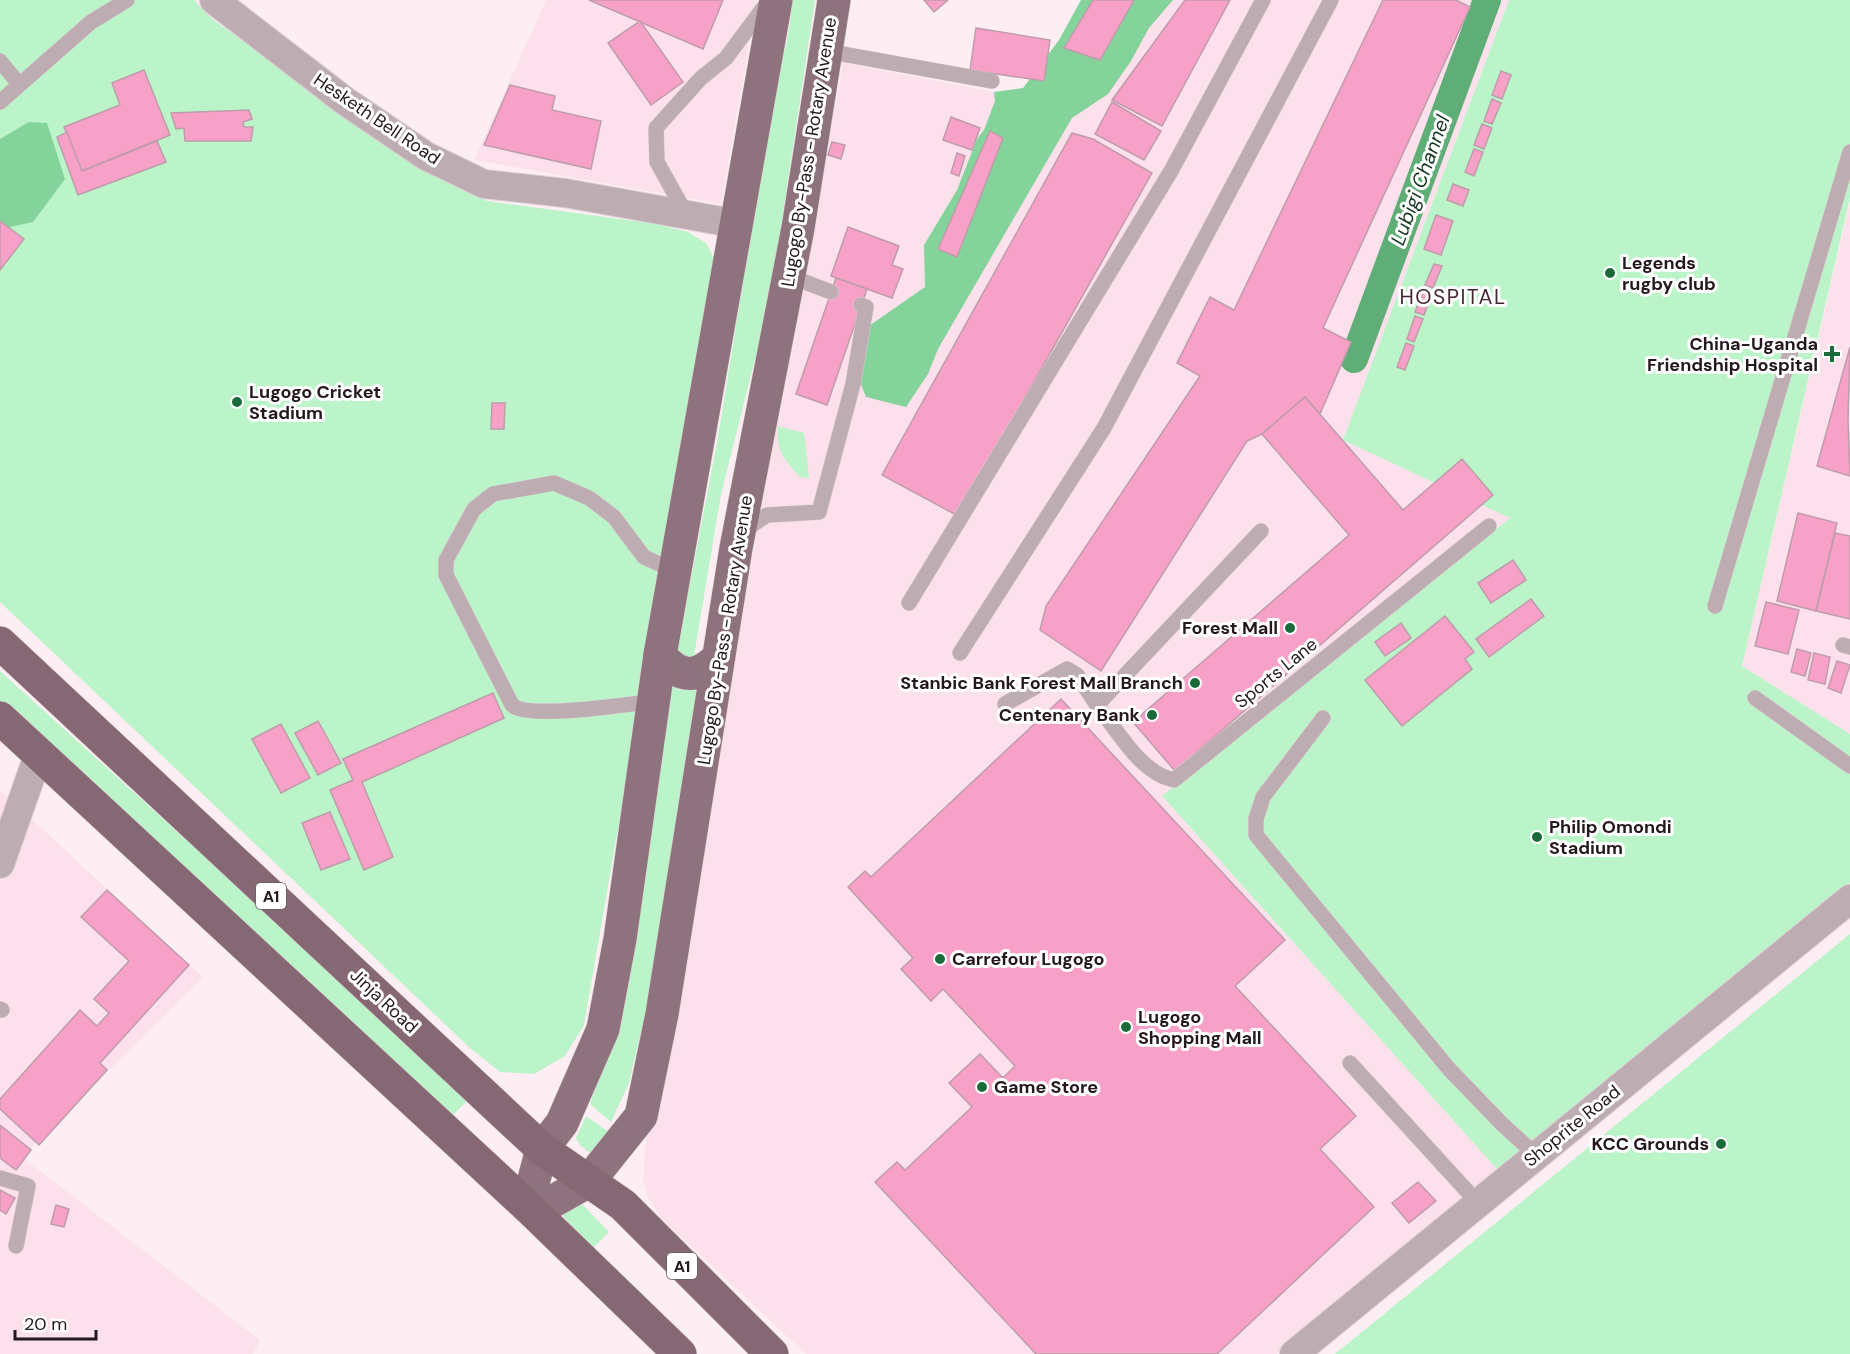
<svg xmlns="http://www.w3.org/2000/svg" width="1850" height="1354" font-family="'DM Sans',sans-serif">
<rect width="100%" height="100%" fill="#fdeef4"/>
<g fill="#fce1ec">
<polygon points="546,0 757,0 721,204 474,160"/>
<polygon points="1140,0 1509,0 1343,440 1511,518 1162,796 1497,1169 1277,1354 806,1354 662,1219 648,1197 643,1180 646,1138 842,69 840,62 994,92 1041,96"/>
<polygon points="1850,202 1850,734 1742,666"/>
<polygon points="0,790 203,977 22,1157 260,1340 253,1354 0,1354"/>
</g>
<g fill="#baf4c8">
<polygon points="0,0 194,0 212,19 423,168 487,201 656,224 688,232 706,243 716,262 584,1025 565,1056 534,1074 500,1072 470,1048 0,602"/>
<polygon points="793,0 815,0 770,300 721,494 694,656 686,658 677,652 718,437 773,97 787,41"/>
<polygon points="1509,0 1850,0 1850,198 1742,666 1850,734 1850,883 1497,1169 1162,796 1510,518 1343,440"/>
<path d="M778,426L804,433L809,478L800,477C785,461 775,449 778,426Z"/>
<polygon points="0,671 408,1041 468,1100 450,1118 0,702"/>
<polygon points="702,685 662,940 629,1083 611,1122 590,1104 606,1059 671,686 680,690"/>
<polygon points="1850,934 1850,1354 1335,1354"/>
<polygon points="586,1116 609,1132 591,1154 580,1145 576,1138"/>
<polygon points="576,1204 582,1204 609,1232 591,1250 563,1216 568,1207"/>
</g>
<g fill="#84d39a">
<polygon points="1081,0 1173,0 1149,28 1131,61 1108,94 1072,118 938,349 928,374 906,407 866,397 855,369 866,328 925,287 924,245 957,190 977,139 984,130 995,101 994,92 1023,88 1059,40"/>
<polygon points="29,122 47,123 65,179 33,222 0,229 0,139"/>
</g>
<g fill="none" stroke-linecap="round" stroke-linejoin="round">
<polyline stroke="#5fae77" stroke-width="28" points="1354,359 1487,0"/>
</g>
<g fill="#f8a1c8" stroke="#be9caa" stroke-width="1.5">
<polygon points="589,0 723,0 703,49"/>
<polygon points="924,0 948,0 934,12"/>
<polygon points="1093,0 1134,0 1100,60 1064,48"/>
<polygon points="1185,0 1230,0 1162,126 1112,100"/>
<polygon points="1383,0 1456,0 1470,7 1323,328 1351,342 1320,414 1305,397 1262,434 1247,441 1101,671 1040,630 1046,606 1200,376 1177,363 1210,297 1234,310"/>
<polygon points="640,21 683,82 651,105 608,43"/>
<polygon points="976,28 1050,40 1044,81 970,70"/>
<polygon points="144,70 170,135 82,171 64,127 120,105 112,83"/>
<polygon points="1501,71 1511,75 1502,99 1492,95"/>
<polygon points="510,85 555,96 552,110 601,121 591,169 484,145"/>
<polygon points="1492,99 1501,103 1492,124 1484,121"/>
<polygon points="1112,102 1161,131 1144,160 1095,134"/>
<polygon points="249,110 252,119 243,122 244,127 253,127 251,141 185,141 184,128 176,129 171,113"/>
<polygon points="951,117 980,128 972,150 943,140"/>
<polygon points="1482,124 1492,128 1484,149 1474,145"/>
<polygon points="990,131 1003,138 957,257 938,249"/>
<polygon points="67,132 82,171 157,141 166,162 78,195 57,137"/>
<polygon points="1072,133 1093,139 1152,173 958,516 882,475"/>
<polygon points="832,142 845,145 841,159 828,155"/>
<polygon points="1474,149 1483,152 1474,176 1465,172"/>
<polygon points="957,153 965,156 959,176 951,173"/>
<polygon points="1453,184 1469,190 1463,206 1447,200"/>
<polygon points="1436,215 1453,221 1441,255 1424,249"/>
<polygon points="0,221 24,239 0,270"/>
<polygon points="848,227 899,246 892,265 903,269 892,298 831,276"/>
<polygon points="1434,264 1442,266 1433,288 1425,285"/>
<polygon points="836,278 867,289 827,405 796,394"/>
<polygon points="1424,289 1432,292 1424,315 1415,312"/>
<polygon points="1415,316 1423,319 1414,342 1407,339"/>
<polygon points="1406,343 1414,346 1405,370 1397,367"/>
<polygon points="1850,347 1848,420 1850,476 1817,466"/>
<polygon points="1305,397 1403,510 1462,459 1493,495 1175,771 1133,722 1349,535 1262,434"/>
<polygon points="492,403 505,403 504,429 491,429"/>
<polygon points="1798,513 1837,523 1816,611 1777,601"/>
<polygon points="1835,533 1850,536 1850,619 1816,611"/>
<polygon points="1513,560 1526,580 1491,603 1478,583"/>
<polygon points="1531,599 1544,616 1489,657 1476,639"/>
<polygon points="1766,602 1799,610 1788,654 1755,646"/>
<polygon points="1445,616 1474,652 1465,659 1472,669 1402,726 1365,680"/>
<polygon points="1401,623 1411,638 1385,656 1375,642"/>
<polygon points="1797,649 1811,653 1805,676 1791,672"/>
<polygon points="1814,653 1830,657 1825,684 1808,680"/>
<polygon points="1837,661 1850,665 1841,693 1828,688"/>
<polygon points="493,693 504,718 362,782 393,857 364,870 330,790 353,780 343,759"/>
<polygon points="1061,699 1285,940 1235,986 1356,1116 1320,1149 1374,1207 1217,1354 1036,1354 875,1182 897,1162 905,1170 972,1107 949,1083 980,1054 1003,1078 1015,1066 943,989 931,1001 901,969 913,958 848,887 865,871 871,877"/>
<polygon points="318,721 341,763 318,775 295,733"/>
<polygon points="281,724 310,778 281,793 252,739"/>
<polygon points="330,812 350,859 321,870 302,823"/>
<polygon points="107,890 189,965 100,1063 107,1070 39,1145 0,1109 0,1099 80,1010 97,1026 109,1013 94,999 129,961 81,917"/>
<polygon points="0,1125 31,1150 16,1170 0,1158"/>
<polygon points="1418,1182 1436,1201 1409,1223 1392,1203"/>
<polygon points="0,1190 15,1198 6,1214 0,1210"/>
<polygon points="56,1205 69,1209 64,1227 51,1224"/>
</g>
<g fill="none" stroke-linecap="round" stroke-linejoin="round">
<defs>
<g id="service">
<polyline points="826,51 992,81"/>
<polyline points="0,61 19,84"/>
<polyline points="0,102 91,22 127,0"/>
<polyline points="686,214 657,162 656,128 701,78 726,58 767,3"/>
<polyline points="789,276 831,292"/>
<polyline points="742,532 767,515 819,512 853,384 866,307 861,305"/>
<polyline points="909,603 1171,171 1263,0"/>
<polyline points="1715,606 1850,152"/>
<polyline points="1843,645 1850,647"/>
<polyline points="960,653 1104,428 1331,0"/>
<polyline points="1755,698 1850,766"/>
<path d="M655,701C628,704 529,720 512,705L446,575V560L474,509L493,494L554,483L589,498L614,517L644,557L677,572"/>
<polyline points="1005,704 1067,669 1077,675 1097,705 1261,531"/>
<path d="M1097,705C1118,731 1140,773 1174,780L1489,526"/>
<polyline points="1323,718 1263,797 1256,819 1256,835 1449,1069 1502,1124 1536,1155"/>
<polyline points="0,1009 2,1010"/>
<polyline points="1350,1063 1478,1203"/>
<polyline points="0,1178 28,1186 16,1246"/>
</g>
<g id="minor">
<polyline points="214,0 345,101 426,156 484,184 565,193 738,224"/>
<polyline points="0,864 39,753"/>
<polyline points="1294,1354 1850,899"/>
</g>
<g id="primary">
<path d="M660,655C680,679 697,679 718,658"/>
<polyline points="527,1206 542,1149 562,1123 603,1029 620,939 660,655 776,0"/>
<polyline points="534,1212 589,1181 641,1116 662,1014 736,548 798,228 834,0"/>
</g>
<g id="trunk">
<polyline points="0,643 542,1149 623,1205 772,1354"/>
<polyline points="0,718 527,1206 680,1354"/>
</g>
</defs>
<use href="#service" stroke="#daccd2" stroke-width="16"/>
<use href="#minor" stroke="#daccd2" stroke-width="30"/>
<use href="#primary" stroke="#daccd2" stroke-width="34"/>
<use href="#trunk" stroke="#daccd2" stroke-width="34"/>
<use href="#service" stroke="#bdadb3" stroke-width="15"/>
<use href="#minor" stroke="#bdadb3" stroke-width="28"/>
<use href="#primary" stroke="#8e737e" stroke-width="33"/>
<use href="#trunk" stroke="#866874" stroke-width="33"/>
</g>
<g fill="#1b6a3a" stroke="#fff" stroke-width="2">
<circle cx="1610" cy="273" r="6"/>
<path d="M1829 345h6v6h6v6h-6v6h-6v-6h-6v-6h6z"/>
<circle cx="237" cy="402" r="6"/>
<circle cx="1290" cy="628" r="6"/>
<circle cx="1195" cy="683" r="6"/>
<circle cx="1152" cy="715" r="6"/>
<circle cx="1537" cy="837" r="6"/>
<circle cx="940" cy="959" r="6"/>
<circle cx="1126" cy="1027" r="6"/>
<circle cx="982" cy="1087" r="6"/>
<circle cx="1721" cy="1144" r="6"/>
</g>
<g text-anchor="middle" stroke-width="6" stroke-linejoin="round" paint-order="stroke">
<g fill="#fff" stroke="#665d61" stroke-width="1.5">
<rect x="256" y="883" width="30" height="26" rx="4.5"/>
<rect x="667" y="1253" width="30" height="26" rx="4.5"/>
</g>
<g font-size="16" font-weight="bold" fill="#24171d">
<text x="271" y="902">A1</text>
<text x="682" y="1272">A1</text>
</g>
<g font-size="18" fill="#24171d" stroke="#fff">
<text transform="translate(377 119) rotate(34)" y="6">Hesketh Bell Road</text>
<text transform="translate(809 152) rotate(-81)" y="6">Lugogo By-Pass - Rotary Avenue</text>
<text transform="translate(725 630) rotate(-81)" y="6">Lugogo By-Pass - Rotary Avenue</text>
<text transform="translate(1276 673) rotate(-39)" y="6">Sports Lane</text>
<text transform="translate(384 1001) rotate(43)" y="6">Jinja Road</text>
<text transform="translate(1572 1126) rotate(-39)" y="6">Shoprite Road</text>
</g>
<g font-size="18" font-weight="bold" fill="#24171d" stroke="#fff" text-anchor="start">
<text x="1622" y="269">Legends<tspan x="1622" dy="21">rugby club</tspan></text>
<text x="1818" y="350" text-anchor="end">China-Uganda<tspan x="1818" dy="21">Friendship Hospital</tspan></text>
<text x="249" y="398">Lugogo Cricket<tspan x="249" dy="21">Stadium</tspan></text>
<text x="1278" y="634" text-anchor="end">Forest Mall</text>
<text x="1183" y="689" text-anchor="end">Stanbic Bank Forest Mall Branch</text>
<text x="1140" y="721" text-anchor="end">Centenary Bank</text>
<text x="1549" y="833">Philip Omondi<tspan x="1549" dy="21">Stadium</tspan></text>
<text x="952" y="965">Carrefour Lugogo</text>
<text x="1138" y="1023">Lugogo<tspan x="1138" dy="21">Shopping Mall</tspan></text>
<text x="994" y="1093">Game Store</text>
<text x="1709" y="1150" text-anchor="end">KCC Grounds</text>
</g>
<g font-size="20" font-style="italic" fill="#14361f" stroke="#fff">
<text transform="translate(1420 180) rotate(-70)" y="7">Lubigi Channel</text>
</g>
<g font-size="21" letter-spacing="1.5" fill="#412632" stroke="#fff">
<text x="1453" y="304">HOSPITAL</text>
</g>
</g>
<path d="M15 1330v9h81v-9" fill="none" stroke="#24171d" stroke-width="3"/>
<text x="24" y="1330" font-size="18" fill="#24171d" stroke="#ffffff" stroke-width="4.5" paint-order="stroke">20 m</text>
</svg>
